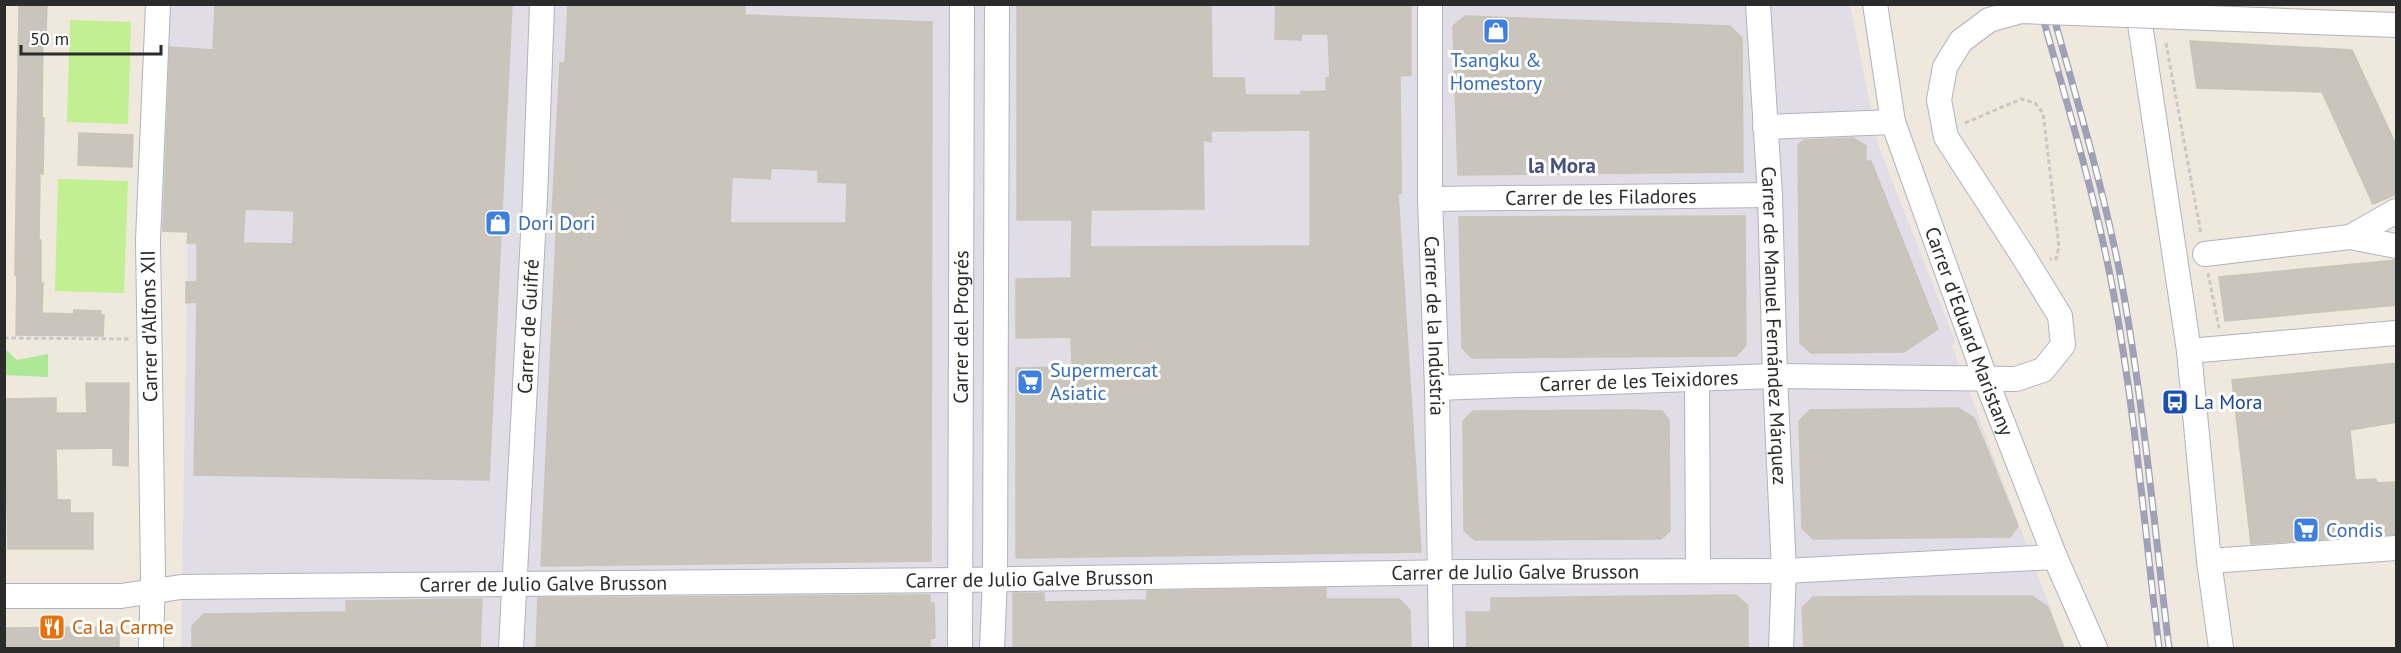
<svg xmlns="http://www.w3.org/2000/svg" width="2401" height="653" font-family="'PT Sans',sans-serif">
<rect width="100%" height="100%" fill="#eee8dd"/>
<polygon fill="#e0dde6" points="171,5 1850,5 1878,145 1955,341 1952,346 2065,648 181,648 188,232 159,230"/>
<polygon fill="#ace796" points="5,349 17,360 48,354 48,377 5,375"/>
<g fill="#c1ef91">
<polygon points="70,20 131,22 128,124 67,122"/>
<polygon points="58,179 128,181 124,293 55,291"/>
</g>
<g fill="#c9c4bc" stroke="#c9c4b6" stroke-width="1.5" fill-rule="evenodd">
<polygon points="19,4 47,4 46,31 43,30 42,118 44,118 43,174 40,173 39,240 41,240 41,284 43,283 42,313 74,314 74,310 101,311 100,315 104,315 103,336 16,335 17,275 15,275"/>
<path d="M215,4H512L489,480L194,475L197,302L186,303V282H197V243H187L188,232L163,231L170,47L213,50ZM245,209L294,211L293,244L243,243Z"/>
<path d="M568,4H745V15L932,22L931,561L541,566L557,216H552L560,63H565ZM771,168L818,170V182L847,183L846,223H730L732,177L770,179Z"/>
<path d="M1017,4H1211L1212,78H1244L1245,95H1301V92L1326,91V78L1330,77L1328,34H1301V40L1275,39L1276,4H1411V75L1400,76L1401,165V193L1398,194L1421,552L1016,558V368L1072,367L1071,337L1016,338V279L1071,278L1072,220H1017ZM1310,130V246L1090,247L1091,210L1204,209L1203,140L1211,142V131Z"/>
<polygon points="1465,16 1730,26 1742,38 1743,172 1458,175 1453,26"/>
<polygon points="2190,41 2352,50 2397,147 2397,194 2373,204 2322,92 2197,88"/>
<polygon points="79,133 133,135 132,167 78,165"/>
<polygon points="1853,138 1866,146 1866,161 1871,161 1938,329 1904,352 1811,353 1800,343 1798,145 1804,140"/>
<polygon points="1745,216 1746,345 1736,356 1472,358 1462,348 1459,217"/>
<polygon points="2397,260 2397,305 2225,321 2219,277"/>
<polygon points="2397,363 2397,422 2350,430 2355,480 2376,479 2377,483 2394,482 2394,486 2397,486 2397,534 2251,544 2232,380"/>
<polygon points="86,383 129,383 128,466 113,465 113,448 56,449 57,500 70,500 70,513 93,513 93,549 8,549 4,399 56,398 56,413 87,413"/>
<polygon points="1958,408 1974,418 1984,441 2018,526 2010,537 1813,539 1802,528 1799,421 1810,410"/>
<polygon points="1632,410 1662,411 1669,420 1670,531 1661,539 1475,540 1464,531 1463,421 1473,411"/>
<polygon points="1326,588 1326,599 1399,599 1410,610 1411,648 1013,648 1013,593 1044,593 1044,602 1147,600 1147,591"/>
<polygon points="930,595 930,603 934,603 935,638 930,639 930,648 536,648 538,598"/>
<polygon points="1736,595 1748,606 1748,648 1467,648 1466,612 1491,612 1491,598"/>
<polygon points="1951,596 2032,596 2048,607 2064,648 1804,648 1802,608 1813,597"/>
<polygon points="482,599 480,648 192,648 192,626 204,614 346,612 346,601"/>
<polygon points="119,627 119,648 4,648 4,628"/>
</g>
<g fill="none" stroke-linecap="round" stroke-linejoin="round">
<defs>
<g id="minor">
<path id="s1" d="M1430,4V199L1437,388L1441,648"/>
<path id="s2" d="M1758,4L1770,195L1775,376L1784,571L1781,648"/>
<path id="s3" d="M1875,4L1893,122L1986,380L2055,557L2095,648"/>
<polyline points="2137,4 2189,351 2209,561 2221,648"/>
<polyline points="1765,127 1893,122"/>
<path id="s4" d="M1430,199L1770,195"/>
<polyline points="2350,237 2396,211"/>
<polyline points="2205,254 2350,237 2396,246"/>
<polyline points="2189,351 2396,333"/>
<polyline points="1697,379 1698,570"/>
<path id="s5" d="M1437,388L1775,376L2016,379L2043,370L2063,345L2060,316L2025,259"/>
<polyline points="2209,561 2396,548"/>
<path id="s6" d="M4,596H121L181,587L960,580L1461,572L1784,571L2055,557"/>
<polyline points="151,648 153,575 148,240 158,4"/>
<path id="s7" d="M511,648L535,198L542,4"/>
<path id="s8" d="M960,648L962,4"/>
<polyline points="992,648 995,578 997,4"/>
</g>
</defs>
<use href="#minor" stroke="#b1b2c0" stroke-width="26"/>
<g stroke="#c8c8c8" stroke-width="3" stroke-dasharray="4.5 3" stroke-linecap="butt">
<polyline points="2166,43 2201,234"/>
<polyline points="1965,123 2021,99 2035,103 2043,113 2059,247 2056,259 2050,259"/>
<polyline points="2208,273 2219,328"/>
<polyline points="4,338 129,339"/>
</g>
<use href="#minor" stroke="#fff" stroke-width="24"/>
<defs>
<g id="rail">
<path d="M2039,4C2066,101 2096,197 2114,296C2135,412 2145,531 2159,648"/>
<path d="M2050,4C2075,93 2102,183 2120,274C2143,397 2154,524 2169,648"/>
</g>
</defs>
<use href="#rail" stroke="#9fa1b7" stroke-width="7"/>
<use href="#rail" stroke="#fff" stroke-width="4.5" stroke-dasharray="14" stroke-linecap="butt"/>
<defs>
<polyline id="minor-bridge" points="2025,259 1946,137 1939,100 1945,67 1961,41 1989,20 2021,11 2396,25"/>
</defs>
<use href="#minor-bridge" stroke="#b1b2c0" stroke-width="26" stroke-linecap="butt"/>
<use href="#minor-bridge" stroke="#fff" stroke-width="24"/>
</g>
<defs>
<symbol id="shop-square" viewBox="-11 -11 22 22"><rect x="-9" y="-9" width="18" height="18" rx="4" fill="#3f7fe0" stroke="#fff"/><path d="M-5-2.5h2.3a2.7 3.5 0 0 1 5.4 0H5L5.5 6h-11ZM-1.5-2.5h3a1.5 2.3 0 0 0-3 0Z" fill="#fff"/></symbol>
<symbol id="supermarket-square" viewBox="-11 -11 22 22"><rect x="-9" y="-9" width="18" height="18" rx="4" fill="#3f7fe0" stroke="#fff"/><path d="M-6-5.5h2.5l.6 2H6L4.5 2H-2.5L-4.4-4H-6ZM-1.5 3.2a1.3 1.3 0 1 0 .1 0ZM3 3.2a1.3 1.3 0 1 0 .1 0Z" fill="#fff"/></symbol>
<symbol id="bus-square" viewBox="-11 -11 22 22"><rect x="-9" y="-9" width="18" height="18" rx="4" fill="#1a4fb4" stroke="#fff"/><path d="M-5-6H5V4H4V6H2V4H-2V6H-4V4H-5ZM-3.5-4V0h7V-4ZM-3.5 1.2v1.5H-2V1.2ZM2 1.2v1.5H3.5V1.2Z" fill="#fff"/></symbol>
<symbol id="restaurant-square" viewBox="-11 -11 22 22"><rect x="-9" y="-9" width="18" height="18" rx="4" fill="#e8710a" stroke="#fff"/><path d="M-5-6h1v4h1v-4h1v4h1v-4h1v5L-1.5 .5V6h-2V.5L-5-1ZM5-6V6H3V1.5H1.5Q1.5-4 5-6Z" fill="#fff"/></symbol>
</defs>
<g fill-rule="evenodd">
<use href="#shop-square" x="1481" y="16" width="30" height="30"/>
<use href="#shop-square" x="483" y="208" width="30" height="30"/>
<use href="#supermarket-square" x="1015" y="367" width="30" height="30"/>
<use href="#bus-square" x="2160" y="387" width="30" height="30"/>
<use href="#supermarket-square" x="2291" y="515" width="30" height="30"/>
<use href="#restaurant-square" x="37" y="612" width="30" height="30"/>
</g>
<g text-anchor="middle" stroke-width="6" stroke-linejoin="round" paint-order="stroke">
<g font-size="20" fill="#366cbe" stroke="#fff" text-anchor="start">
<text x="1496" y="67" text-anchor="middle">Tsangku &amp;<tspan x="1496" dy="23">Homestory</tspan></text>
<text x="518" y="230">Dori Dori</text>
<text x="1050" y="377">Supermercat<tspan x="1050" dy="23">Asiatic</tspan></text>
<text x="2326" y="537">Condis</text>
</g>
<g font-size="20" fill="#2b2b2b" stroke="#fff">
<text dy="7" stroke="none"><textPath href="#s4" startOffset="171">Carrer de les Filadores</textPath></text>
<text transform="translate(149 326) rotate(-91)" y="7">Carrer d'Alfons XII</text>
<text dy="7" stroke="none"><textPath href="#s2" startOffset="322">Carrer de Manuel Fernández Márquez</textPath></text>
<text dy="7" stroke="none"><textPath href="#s7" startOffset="322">Carrer de Guifré</textPath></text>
<text dy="7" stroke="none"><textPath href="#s8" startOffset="321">Carrer del Progrés</textPath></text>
<text dy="7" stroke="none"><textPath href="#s1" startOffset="322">Carrer de la Indústria</textPath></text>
<text dy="7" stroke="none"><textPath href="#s3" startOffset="342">Carrer d'Eduard Maristany</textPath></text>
<text dy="7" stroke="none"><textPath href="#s5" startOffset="202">Carrer de les Teixidores</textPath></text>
<text dy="7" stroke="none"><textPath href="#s6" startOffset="1512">Carrer de Julio Galve Brusson</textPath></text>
<text dy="7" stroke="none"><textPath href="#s6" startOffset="1026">Carrer de Julio Galve Brusson</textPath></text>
<text dy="7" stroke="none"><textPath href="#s6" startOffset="540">Carrer de Julio Galve Brusson</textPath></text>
</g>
<g font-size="20" fill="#164399" stroke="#fff" text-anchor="start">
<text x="2194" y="409">La Mora</text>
</g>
<g font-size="20" fill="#c56008" stroke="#fff" text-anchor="start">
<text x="72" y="634">Ca la Carme</text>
</g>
<g font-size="21" font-weight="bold" fill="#494f7f" stroke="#fff">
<text x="1562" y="173">la Mora</text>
</g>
</g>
<rect width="2401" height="653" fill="none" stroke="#2b2b2b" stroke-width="12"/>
<path d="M21 45v9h140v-9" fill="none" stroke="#2b2b2b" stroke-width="3"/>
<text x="30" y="45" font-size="18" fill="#2b2b2b" stroke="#ffffff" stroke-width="4.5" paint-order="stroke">50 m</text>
</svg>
